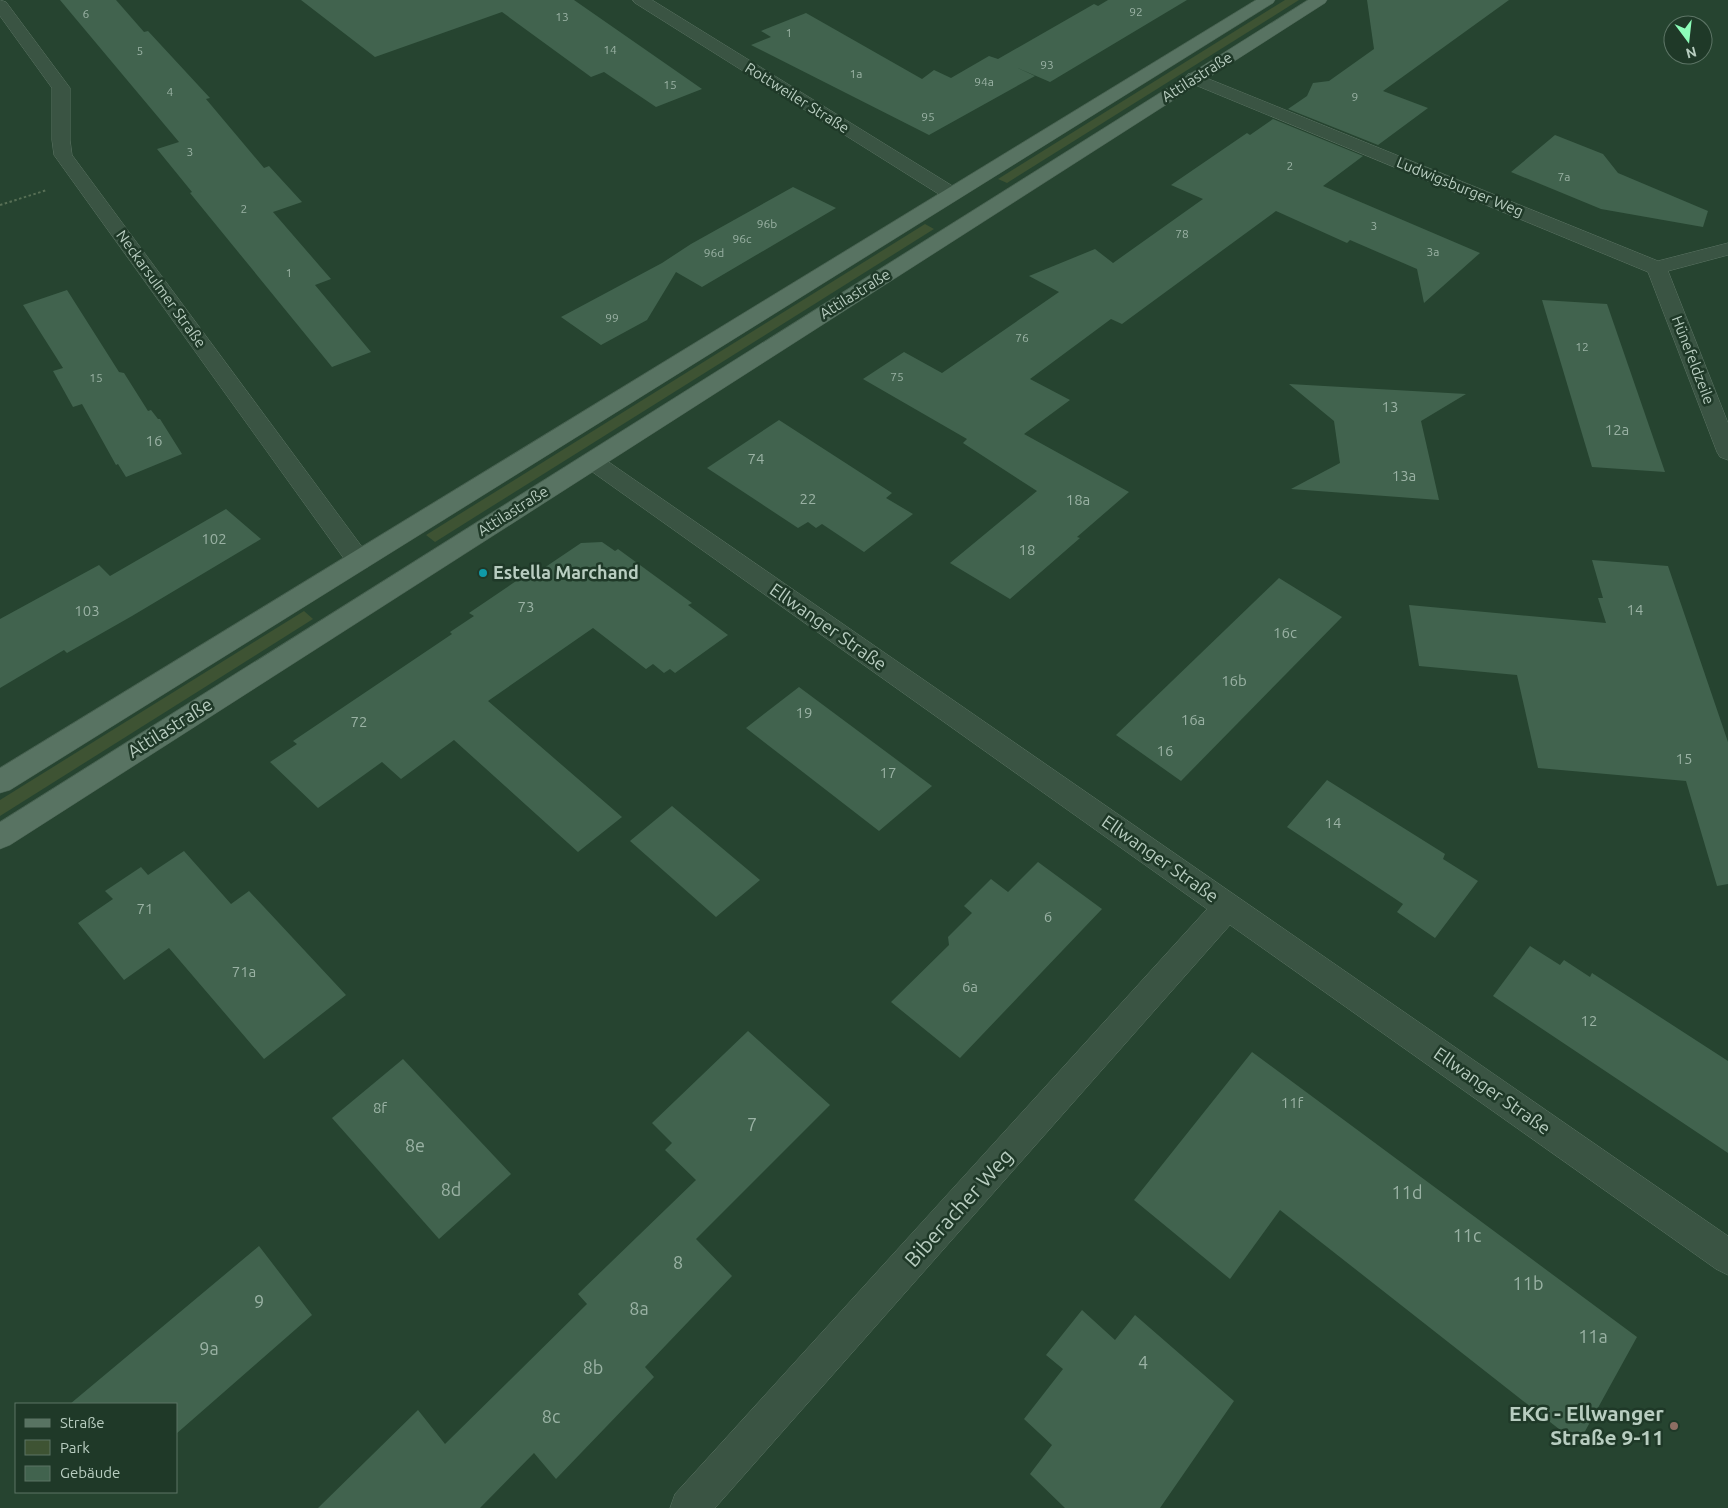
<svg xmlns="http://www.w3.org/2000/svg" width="1728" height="1508" font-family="Ubuntu,sans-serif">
<rect width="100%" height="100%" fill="#264430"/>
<g fill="#3e5333">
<polygon points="1285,0 1299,0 1007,183 998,179"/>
<polygon points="925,224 934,229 435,542 426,535"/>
<polygon points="304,611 313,619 0,816 0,800"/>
</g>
<g fill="#41634e">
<polygon points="60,0 116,0 144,32 148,31 210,98 206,99 264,168 269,166 302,202 273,212 331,279 315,285 371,352 332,367 190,193 192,192 157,149 179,142"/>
<polygon points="301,0 574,0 702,89 656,107 604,72 591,77 502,12 375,57"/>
<polygon points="1108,0 1187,0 1050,82 1013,66 1035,76 929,135 751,45 771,37 761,31 806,13 922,79 934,70 951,78 989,56 998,59 1094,4 1098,6"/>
<polygon points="1367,0 1509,0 1383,91 1428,108 1378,145 1288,109 1307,96 1313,83 1329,81 1374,49"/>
<polygon points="1273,119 1363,156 1323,186 1480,253 1424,303 1417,269 1350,240 1347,243 1276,211 1122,324 1111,319 1030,379 1070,400 1024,434 1129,492 1077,537 1080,538 1010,599 950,563 1037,491 963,443 967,439 863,379 904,352 942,373 1059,292 1029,276 1095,249 1113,263 1203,199 1171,185 1247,133 1250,135"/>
<polygon points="1555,135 1603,154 1618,173 1708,211 1703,227 1601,209 1511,172"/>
<polygon points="793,187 836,208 702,287 676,272 647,320 601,345 561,317 662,263 691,244"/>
<polygon points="67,290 119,372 124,373 148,411 151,410 158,419 160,419 182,454 126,477 118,464 116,465 82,404 73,407 53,371 63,368 23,305"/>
<polygon points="1542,300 1607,304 1665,472 1592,467"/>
<polygon points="1289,384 1466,394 1421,421 1439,500 1291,489 1340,463 1334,421"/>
<polygon points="779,420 892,493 886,498 913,514 864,552 822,524 816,528 808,522 798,528 707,468"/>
<polygon points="226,509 261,539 132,616 67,653 64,650 0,688 0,619 99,565 110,576"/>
<polygon points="602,542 615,551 618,549 692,603 688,605 728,635 675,673 670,669 664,673 653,664 646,669 593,628 488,701 622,817 578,852 454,740 401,779 382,762 318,808 270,762 297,744 293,741 452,634 450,632 474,616 469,613 537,567 541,570 581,543"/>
<polygon points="1592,560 1668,566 1728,742 1728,884 1717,886 1686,781 1538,768 1517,675 1419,666 1409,605 1606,623 1598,598 1603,598"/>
<polygon points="1279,578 1342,617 1181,781 1116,735"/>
<polygon points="799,687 932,786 879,831 746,728"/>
<polygon points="1327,780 1445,854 1443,859 1478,881 1435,938 1397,912 1403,904 1287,827"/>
<polygon points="672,806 760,880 716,917 630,841"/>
<polygon points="184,851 231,904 249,891 346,995 264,1059 169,948 124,980 78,923 113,899 105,891 141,867 148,875"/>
<polygon points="1038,862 1102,909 960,1058 891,1002 949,945 948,937 972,913 964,906 991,879 1008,892"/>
<polygon points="1530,946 1560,965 1564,960 1590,977 1592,973 1728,1061 1728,1153 1493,996"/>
<polygon points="748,1031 830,1105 696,1239 732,1276 645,1367 654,1377 556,1479 534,1453 480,1508 318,1508 418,1410 445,1444 587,1304 578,1294 696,1180 665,1150 672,1143 652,1123"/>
<polygon points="1252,1052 1637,1337 1578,1444 1280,1210 1230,1279 1134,1200"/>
<polygon points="403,1059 511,1174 439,1239 332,1118"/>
<polygon points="259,1246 312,1315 176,1434 176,1404 70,1404"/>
<polygon points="1082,1310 1115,1340 1135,1315 1234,1401 1160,1508 1065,1508 1030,1474 1052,1445 1024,1419 1063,1369 1046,1355"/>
</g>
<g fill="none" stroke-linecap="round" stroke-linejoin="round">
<defs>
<g id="minor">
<polygon points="0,0 6,2 70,88 70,140 72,155 368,555 371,561 368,567 359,570 350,567 54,155 52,140 52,88 0,16"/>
<polygon points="633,0 652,0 959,190 962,194 959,198 952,200 945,198 635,3"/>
<polygon points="1194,73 1658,261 1728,243 1728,255 1668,271 1728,423 1728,460 1720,457 1717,452 1648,272 1188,82 1185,78 1188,74"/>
<polygon points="592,453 600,456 1728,1236 1728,1275 1716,1269 1230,925 715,1508 670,1508 675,1494 1207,909 584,466 580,461 584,456"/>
</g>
<g id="major">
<polygon points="1256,0 1275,0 1273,3 10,790 0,793 0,768"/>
<polygon points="1308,0 1327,0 1325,3 10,845 0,849 0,822"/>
</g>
</defs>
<use href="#minor" stroke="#5c7464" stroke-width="1"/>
<use href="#major" stroke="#476050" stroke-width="1"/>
<polyline stroke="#576f55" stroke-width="2" stroke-dasharray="2.5 2.5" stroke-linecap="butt" points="0,205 47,190"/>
<use href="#minor" fill="#3a5443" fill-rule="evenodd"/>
<use href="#major" fill="#587362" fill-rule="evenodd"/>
</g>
<circle fill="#0f9aa8" stroke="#1f3928" stroke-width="2" cx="483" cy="573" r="5"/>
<circle fill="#8d6e63" stroke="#1f3928" stroke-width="2" cx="1674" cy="1426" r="5"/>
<g text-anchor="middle" stroke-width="5" stroke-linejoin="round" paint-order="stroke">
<g font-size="12" fill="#9ab2a4">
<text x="1136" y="16">92</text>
<text x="86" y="18">6</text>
<text x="562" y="21">13</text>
<text x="789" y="37">1</text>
<text x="610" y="54">14</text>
<text x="140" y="55">5</text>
<text x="1047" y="69">93</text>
<text x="856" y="78">1a</text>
<text x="984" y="86">94a</text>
<text x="670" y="89">15</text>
<text x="170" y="96">4</text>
<text x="1355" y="101">9</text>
<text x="928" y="121">95</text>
<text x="190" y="156">3</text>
<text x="1290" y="170">2</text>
<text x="1564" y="181">7a</text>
<text x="244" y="213">2</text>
<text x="767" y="228">96b</text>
<text x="1374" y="230">3</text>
<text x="1182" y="238">78</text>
<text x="742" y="243">96c</text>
<text x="1433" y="256">3a</text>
<text x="714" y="257">96d</text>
<text x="289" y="277">1</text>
<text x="612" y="322">99</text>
<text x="1022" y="342">76</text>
<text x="1582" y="351">12</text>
<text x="897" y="381">75</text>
<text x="96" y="382">15</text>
</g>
<g font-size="15" fill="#b8cdc0" stroke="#1f3928">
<text transform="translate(1197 77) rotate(-32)" y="5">Attilastraße</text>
<text transform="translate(797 98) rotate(32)" y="5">Rottweiler Straße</text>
<text transform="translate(1460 187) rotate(22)" y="5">Ludwigsburger Weg</text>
<text transform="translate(161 289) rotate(54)" y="5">Neckarsulmer Straße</text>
<text transform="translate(855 294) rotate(-32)" y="5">Attilastraße</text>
<text transform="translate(1693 360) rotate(69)" y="5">Hünefeldzeile</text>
<text transform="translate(513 511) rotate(-32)" y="5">Attilastraße</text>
</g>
<g font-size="15" fill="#9ab2a4">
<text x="1390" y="412">13</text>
<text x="1617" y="435">12a</text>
<text x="154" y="446">16</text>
<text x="756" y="464">74</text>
<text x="1404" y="481">13a</text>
<text x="808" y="504">22</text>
<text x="1078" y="505">18a</text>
<text x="214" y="544">102</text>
<text x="1027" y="555">18</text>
<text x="526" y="612">73</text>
<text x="1635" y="615">14</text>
<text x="87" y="616">103</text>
<text x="1285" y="638">16c</text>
<text x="1234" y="686">16b</text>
<text x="804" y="718">19</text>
<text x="1193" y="725">16a</text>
<text x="359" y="727">72</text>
<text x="1165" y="756">16</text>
<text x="1684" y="764">15</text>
<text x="888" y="778">17</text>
<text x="1333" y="828">14</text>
<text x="145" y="914">71</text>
<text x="1048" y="922">6</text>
<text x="244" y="977">71a</text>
<text x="970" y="992">6a</text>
<text x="1589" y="1026">12</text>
<text x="1292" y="1108">11f</text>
<text x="380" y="1113">8f</text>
</g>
<g font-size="18" font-weight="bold" fill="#b8cdc0" stroke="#1f3928" text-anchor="start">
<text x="493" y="579">Estella Marchand</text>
</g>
<g font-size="18" fill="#b8cdc0" stroke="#1f3928">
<text transform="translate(828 627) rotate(35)" y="6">Ellwanger Straße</text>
<text transform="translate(170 728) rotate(-32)" y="6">Attilastraße</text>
<text transform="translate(1160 859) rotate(35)" y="6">Ellwanger Straße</text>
<text transform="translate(1492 1091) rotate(35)" y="6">Ellwanger Straße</text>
</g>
<g font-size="18" fill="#9ab2a4">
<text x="752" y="1131">7</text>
<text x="415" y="1152">8e</text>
<text x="451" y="1196">8d</text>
<text x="1407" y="1199">11d</text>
<text x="1467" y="1242">11c</text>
<text x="678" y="1269">8</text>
<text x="1528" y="1290">11b</text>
<text x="259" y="1308">9</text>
<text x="639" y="1315">8a</text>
<text x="1593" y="1343">11a</text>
<text x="209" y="1355">9a</text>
<text x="1143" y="1369">4</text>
<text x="593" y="1374">8b</text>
<text x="551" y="1423">8c</text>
</g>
<g font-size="21" fill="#b8cdc0" stroke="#1f3928">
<text transform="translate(959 1208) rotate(-48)" y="7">Biberacher Weg</text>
</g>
<g font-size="21" font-weight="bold" fill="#b8cdc0" stroke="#1f3928" text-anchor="end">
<text x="1664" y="1421">EKG - Ellwanger<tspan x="1664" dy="24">Straße 9-11</tspan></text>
</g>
</g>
<rect x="15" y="1403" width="162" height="90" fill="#1f3928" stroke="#5c7465"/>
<rect x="25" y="1419" width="25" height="8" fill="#587362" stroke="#5c7465"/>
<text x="60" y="1428" font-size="15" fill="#b8cdc0">Straße</text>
<rect x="25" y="1440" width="25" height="15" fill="#3e5333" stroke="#5c7465"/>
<text x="60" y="1453" font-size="15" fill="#b8cdc0">Park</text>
<rect x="25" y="1466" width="25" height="15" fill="#41634e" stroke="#5c7465"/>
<text x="60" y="1478" font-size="15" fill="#b8cdc0">Gebäude</text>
<g transform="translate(1688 40) rotate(165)"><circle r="24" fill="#1f3928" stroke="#5c7465"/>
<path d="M0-4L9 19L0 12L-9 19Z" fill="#8cfdb9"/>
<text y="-8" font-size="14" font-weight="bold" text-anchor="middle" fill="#b8cdc0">N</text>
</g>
</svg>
